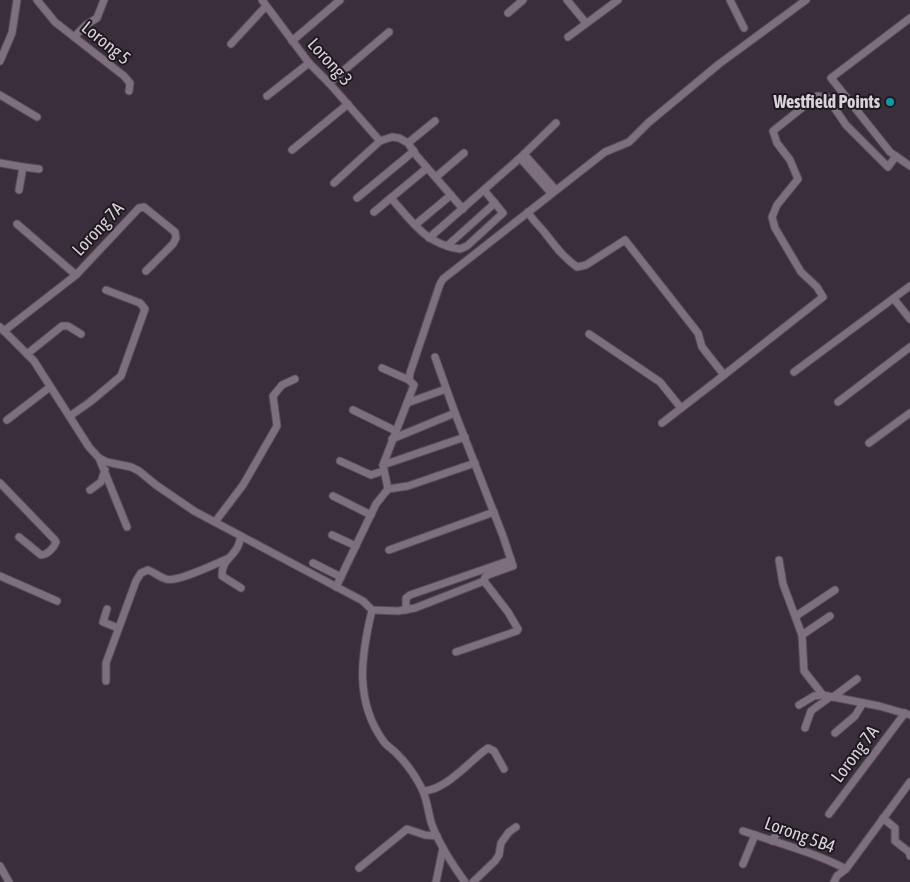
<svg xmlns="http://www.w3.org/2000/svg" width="910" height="882" font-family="'Asap Condensed',sans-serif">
<rect width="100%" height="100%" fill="#3b2e3c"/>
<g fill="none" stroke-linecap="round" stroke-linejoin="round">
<defs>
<g id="minor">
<polyline points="37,0 55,22 124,76 130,83 129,91"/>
<polyline points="262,0 309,63 329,83 380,141"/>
<polyline points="567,0 586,23"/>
<polyline points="730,0 744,28"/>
<polyline points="508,13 523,0"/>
<polyline points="910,18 831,78 890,152 910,166"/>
<polyline points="74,37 86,25 97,18 104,0"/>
<polyline points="568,37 618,0"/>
<polyline points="292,41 340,0"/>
<polyline points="231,44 266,6"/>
<polyline points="0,61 12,33 17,0"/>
<polyline points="329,83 389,32"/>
<polyline points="0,95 37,117"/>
<polyline points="267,96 309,63"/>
<polyline points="408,143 435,121"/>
<polyline points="292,150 348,104"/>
<polyline points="524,154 555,189"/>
<polyline points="520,158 551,193"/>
<polyline points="0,163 23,167 19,190"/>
<polyline points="23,167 39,169"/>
<polyline points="436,177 464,153"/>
<polyline points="334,183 380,141 392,137 399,138 408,143 416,155 463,209"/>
<polyline points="357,198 414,151"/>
<path d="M391,198C412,222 427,245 460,249L467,246L503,213L484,190"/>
<polyline points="374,212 427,168"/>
<path d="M528,212C532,220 539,225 545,233C556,247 562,256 577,267L586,265L625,240L698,333L702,347L724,375L662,423"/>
<polyline points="17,224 76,275"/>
<polyline points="415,225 451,195"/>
<polyline points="429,238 520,158 556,123"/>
<polyline points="447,246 495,203"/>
<polyline points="894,299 910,319"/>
<polyline points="0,327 34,361 89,447 99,458 107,462 131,467 139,471 156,485 194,511 363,601 372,610 398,611 415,608 484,581 485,577 488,575 513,566 503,536 455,413 392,439"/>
<polyline points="4,331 76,275 139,208 144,207 175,232 176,238 173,244 146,271"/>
<polyline points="589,334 660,382 681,408"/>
<polyline points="27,354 62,326 68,326 81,334"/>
<polyline points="435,357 455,413"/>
<polyline points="382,368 409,380"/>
<polyline points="794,372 910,286"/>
<polyline points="724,375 823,297 817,287 801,272 775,228 772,217 777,205 798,179 790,160 777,143 773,131 817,96 827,97 846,125 888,167 896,156"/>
<polyline points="838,402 910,347"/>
<polyline points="407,403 446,389"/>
<polyline points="353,410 396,431"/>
<polyline points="70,416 90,402 121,376 145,309 140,303 106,290"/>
<polyline points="7,420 50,387"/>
<polyline points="869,443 910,413"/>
<polyline points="99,458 127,527"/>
<polyline points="340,461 371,475 383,471"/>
<polyline points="383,465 465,437"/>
<path d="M0,483L54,539L56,542C54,548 47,555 41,555L19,537"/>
<polyline points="388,489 408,486 475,463"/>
<polyline points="90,490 101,482 105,470"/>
<polyline points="333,496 371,515"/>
<polyline points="215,522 243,485 277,426 273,396 282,385 295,379"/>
<polyline points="332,535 356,546"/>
<path d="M241,536C240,540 239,545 237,548C231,559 222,560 222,576L241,588"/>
<polyline points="389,550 494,512"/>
<polyline points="779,560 783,584 802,635 804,671 823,695 879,706 910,715"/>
<polyline points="313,563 341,577"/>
<polyline points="0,576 57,601"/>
<polyline points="336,587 376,504 388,489 383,465 414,385 409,380 410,373 440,284 443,279 605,152 629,142 648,123 719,64 806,0"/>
<polyline points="107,609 103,622 118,628"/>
<path d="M372,610C361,656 354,701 384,742C388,747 394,750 398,755C408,765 416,777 422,789C427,799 428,811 431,822C438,843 452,864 465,882"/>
<polyline points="406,610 406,598 410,595 511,560"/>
<polyline points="796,616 835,590"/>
<polyline points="802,635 830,616"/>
<polyline points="456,652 517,631 518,629 508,612 484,581"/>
<path d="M106,681V663L136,581L141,573L148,570C154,572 159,577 166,579C176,583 215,564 227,559"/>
<polyline points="833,697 857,679"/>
<polyline points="799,705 814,696 823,695"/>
<polyline points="805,728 811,711 830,697"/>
<polyline points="835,733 855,716 863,703"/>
<path d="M423,791C447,790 469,761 488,748L494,751L504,769"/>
<polyline points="829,814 905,713"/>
<polyline points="883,818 895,828 895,841 909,852 910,856"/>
<path d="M743,831C778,843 813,852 846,869"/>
<polyline points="772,841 777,833"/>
<polyline points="743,864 755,835"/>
<polyline points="0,866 9,882"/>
<polyline points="359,868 407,829 425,835 437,836"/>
<polyline points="436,882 443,848"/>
<polyline points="473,882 495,861 499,855 501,843 509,832 516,827"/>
<polyline points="834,882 837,876 846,869 910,782"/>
</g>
</defs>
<use href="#minor" stroke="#564b56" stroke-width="9"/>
<use href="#minor" stroke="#7d6f7e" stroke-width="7"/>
</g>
<circle fill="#0f9aa8" stroke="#1e191f" stroke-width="2" cx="890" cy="102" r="5"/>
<g text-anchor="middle" stroke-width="4" stroke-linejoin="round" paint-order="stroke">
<g font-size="18" fill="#dad2da" stroke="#1e191f">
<text transform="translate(106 43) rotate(39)" y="6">Lorong 5</text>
<text transform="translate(330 62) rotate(48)" y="6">Lorong 3</text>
<text transform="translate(98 229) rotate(-47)" y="6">Lorong 7A</text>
<text transform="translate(855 754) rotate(-53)" y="6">Lorong 7A</text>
<text transform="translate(800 835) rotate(20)" y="6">Lorong 5B4</text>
</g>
<g font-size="18" font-weight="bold" fill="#dad2da" stroke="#1e191f" text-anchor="end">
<text x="880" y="108">Westfield Points</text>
</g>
</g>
</svg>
